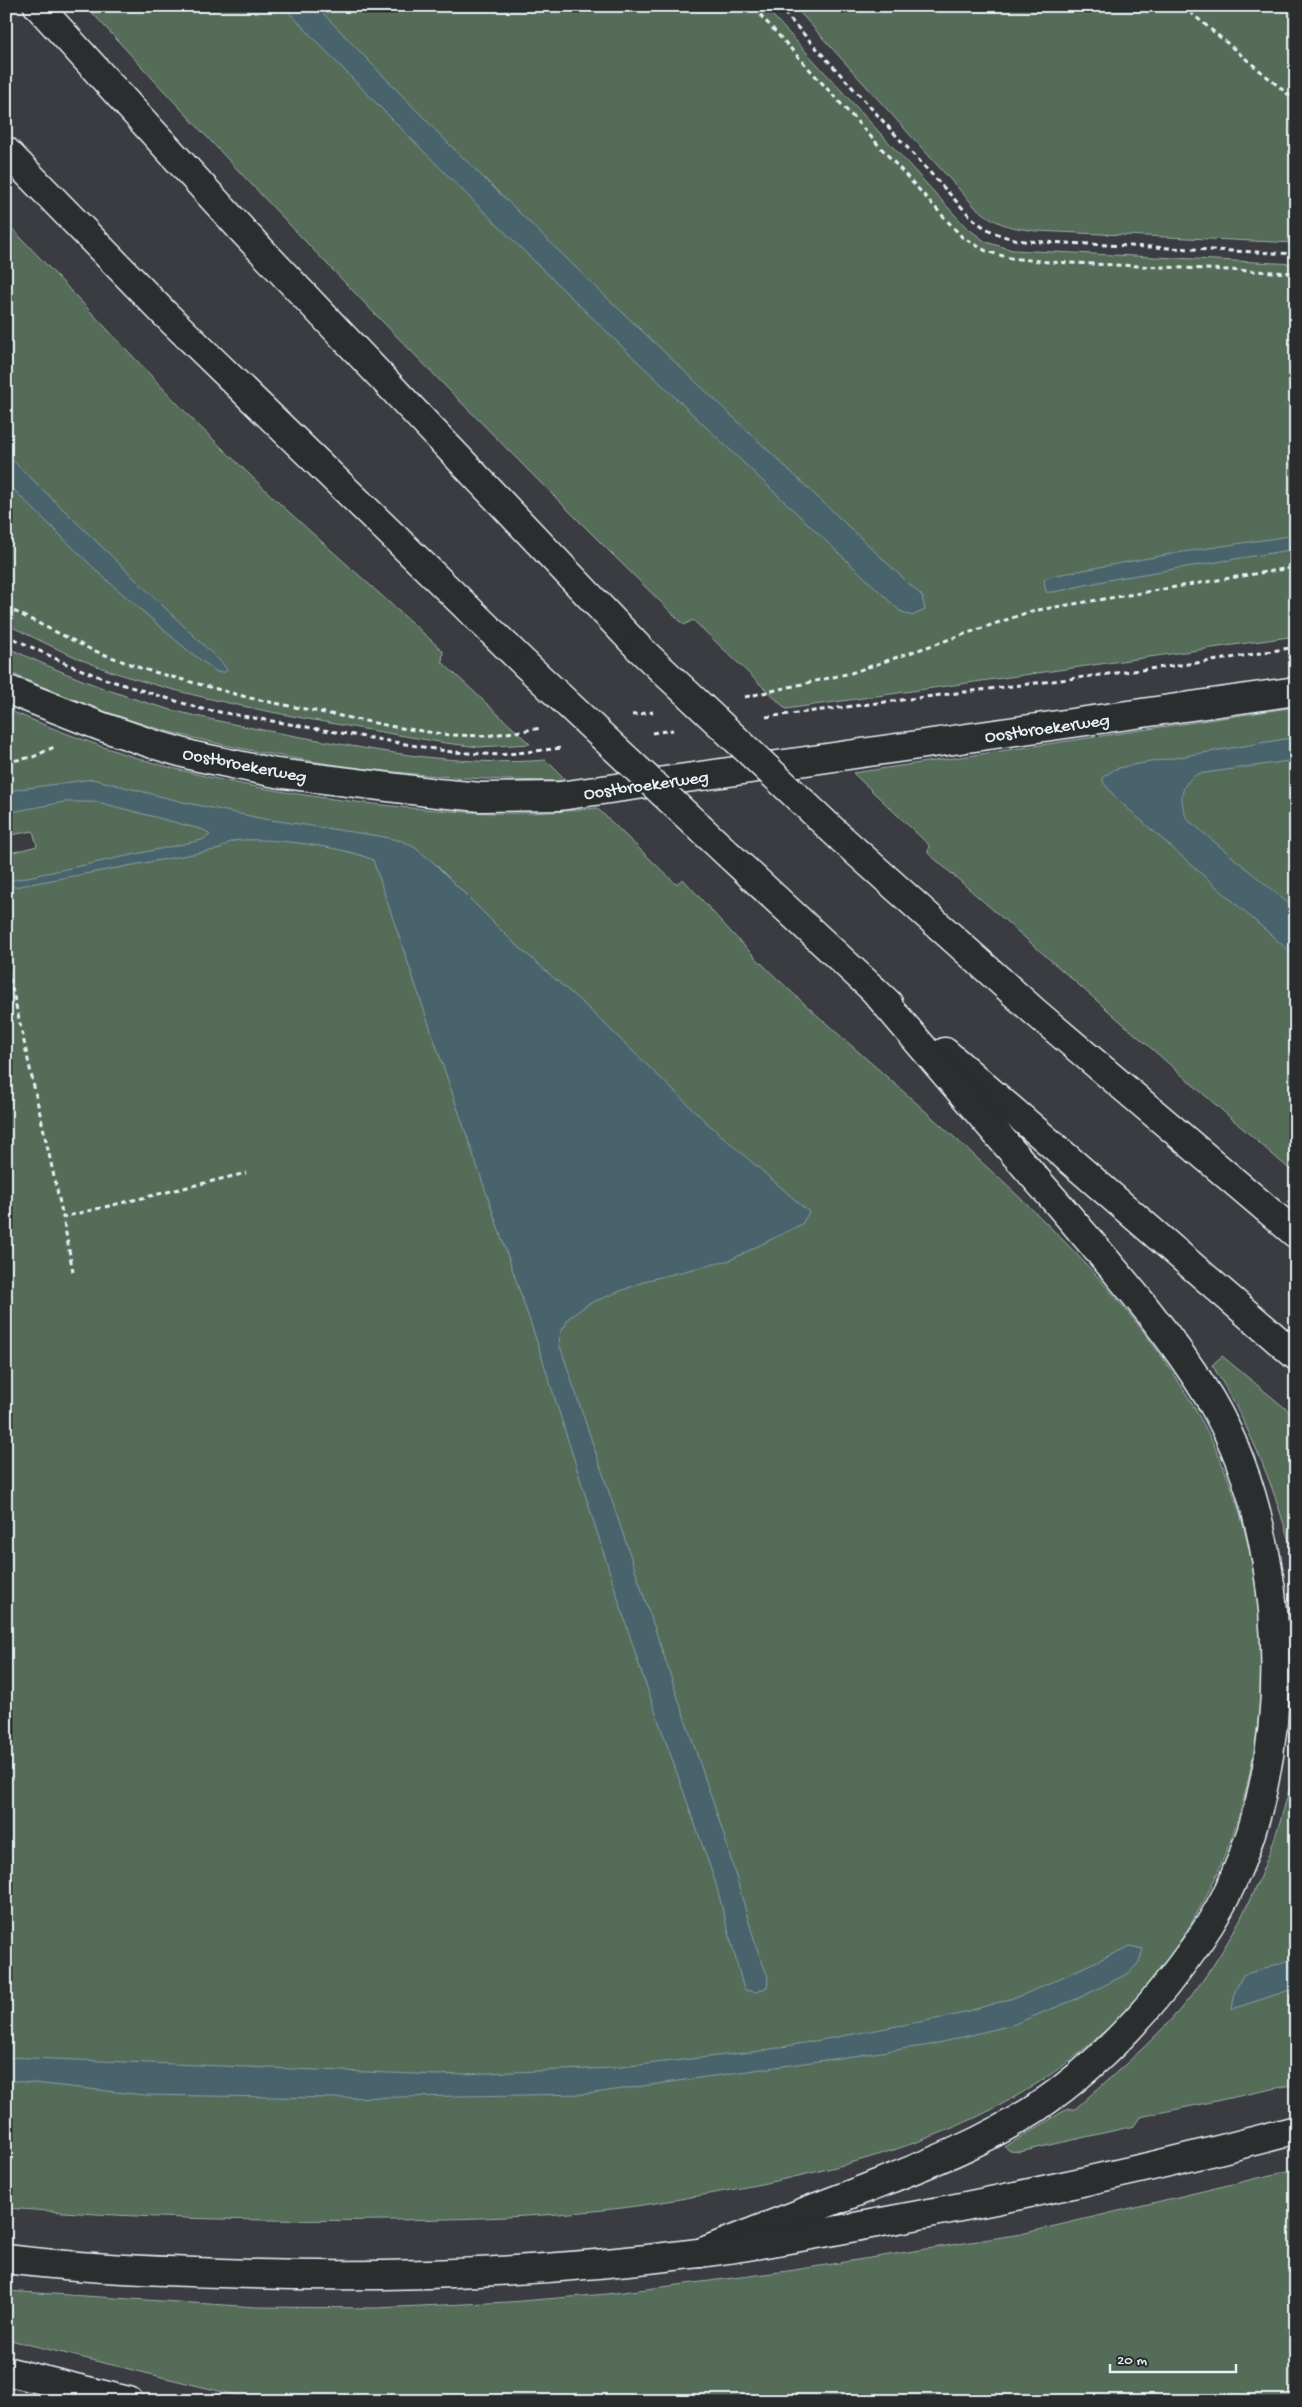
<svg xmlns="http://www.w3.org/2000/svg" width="1302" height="2407" font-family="'Gochi Hand',sans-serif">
<rect width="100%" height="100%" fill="#3a3c42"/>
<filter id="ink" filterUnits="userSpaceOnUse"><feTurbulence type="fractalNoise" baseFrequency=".02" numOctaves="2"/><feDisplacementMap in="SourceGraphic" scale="10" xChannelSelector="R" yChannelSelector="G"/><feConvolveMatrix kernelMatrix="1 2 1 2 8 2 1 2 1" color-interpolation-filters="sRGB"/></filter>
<g filter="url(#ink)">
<g fill="#556c59" stroke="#9eaea8">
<path d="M86,6H764L966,227L986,242L1013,250L1296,264V636L786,709L693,620L684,625C479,424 279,218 86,6Z"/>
<path d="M794,6H1296V243L1036,231C1007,227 998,225 975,207Z"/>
<path d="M6,222L192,419L280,504L443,651L442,662L530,744L479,747L445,743C337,724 229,708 125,676C84,663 45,643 6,624Z"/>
<path d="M6,647C60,672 115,695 172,710C222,723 273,732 324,741C398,755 471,766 546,760L567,781C434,781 298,765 170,732C114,717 59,694 6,671Z"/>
<polygon points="1296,707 1296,1175 928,853 929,845 853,773"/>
<path d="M6,709C67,735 131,759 196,774C257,789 320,798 382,805C457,813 522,817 597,808L676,884L683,879C706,904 729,931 753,955C807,1009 867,1058 924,1110C1027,1203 1138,1300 1204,1425C1266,1543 1277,1685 1240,1812C1208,1919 1140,2014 1047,2077C954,2140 845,2168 736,2189C698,2196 660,2203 622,2208C545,2217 468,2219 391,2220C262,2222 135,2218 6,2208V938L11,937L6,914V854L37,846L33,831L6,836Z"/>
<path d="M1222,1356L1296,1417V1568C1278,1495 1252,1429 1212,1365Z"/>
<path d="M1296,1761V2084L1140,2117L1134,2126L1020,2152L1010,2151L1005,2147L1067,2109H1075C1106,2081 1139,2054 1167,2024C1235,1951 1275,1857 1296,1761Z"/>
<polygon points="1296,2169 1296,2401 260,2401 6,2339 6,2291 256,2307 376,2308 509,2302 607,2294 788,2271 1021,2234"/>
</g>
<g fill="#48646c" stroke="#889ca4">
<path d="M283,6H316L450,145L603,294L922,596L925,610L912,616L900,611C691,413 481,216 283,6Z"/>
<polygon points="6,454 223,664 227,670 225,672 217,672 186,649 101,575 10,486 6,482"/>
<polygon points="1296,535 1296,549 1113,579 1054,592 1046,592 1044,580 1051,576 1176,553"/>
<path d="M1296,737V760L1198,774C1179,784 1179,801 1187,819L1296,910V957L1117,799L1103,782V777L1115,769L1127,766Z"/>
<path d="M93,779L183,802L264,819L379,836L402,841L414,847L432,861L513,942L588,1008L706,1122L809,1212L802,1224L730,1260L648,1280L588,1304L569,1318L561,1332L559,1343L724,1835L756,1946L768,1977L767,1987L756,1992L744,1990L715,1881L640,1668L537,1342L373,860C347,847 261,836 233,841C228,842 224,846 220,849L14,887L9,884V881L202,840L210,835L204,830L98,802H64L6,813V791Z"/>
<polygon points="1130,1946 1143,1949 1139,1962 1129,1973 1081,1997 1012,2025 930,2045 587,2094 335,2098 144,2095 6,2080 6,2057 438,2075 612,2068 760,2051 952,2016 1023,1995"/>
<polygon points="1296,1958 1296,1988 1232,2009 1235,1991 1243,1975"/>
</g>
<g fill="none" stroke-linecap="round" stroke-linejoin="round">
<defs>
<polyline id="secondary" points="6,689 100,726 153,744 194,756 276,773 437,793 481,797 560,796 1296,691"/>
<g id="highway">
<polyline points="38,6 242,230 639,648"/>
<polyline points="6,151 164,313 525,664"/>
<polyline points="842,839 1035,1012 1296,1234"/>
<polyline points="730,856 888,1003"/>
<polyline points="945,1052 1296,1356"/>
<path d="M700,2253C755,2231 811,2209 867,2188C925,2165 983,2143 1036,2108C1086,2074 1129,2032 1166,1985C1190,1954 1215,1921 1231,1885C1270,1799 1281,1704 1273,1610C1266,1537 1248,1463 1210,1399C1167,1328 1111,1266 1058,1204C996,1133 935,1062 874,990"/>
<path d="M6,2259C77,2268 150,2271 222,2273C381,2279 541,2273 699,2253C762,2245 824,2233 887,2221C1024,2196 1161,2166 1296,2130"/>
<polyline points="6,2371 129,2401"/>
</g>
</defs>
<use href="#secondary" stroke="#e8f1f8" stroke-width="31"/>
<use href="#highway" stroke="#e8f1f8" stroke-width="31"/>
<g stroke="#e8f1f8" stroke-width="3" stroke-dasharray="5 4" stroke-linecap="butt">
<polyline points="757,6 762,17 962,237 986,251 1010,258 1049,262 1296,273"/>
<path d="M778,6L967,213C984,230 1000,237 1024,241L1296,254"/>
<polyline points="1183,6 1296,101"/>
<polyline points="6,607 90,649 143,669 250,698 395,727 449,735 485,736 542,728"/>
<polyline points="6,635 67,664 105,679 202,709 452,752 500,755 562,748"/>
<polyline points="745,697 851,673 1032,611 1296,567"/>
<polyline points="632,715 653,712"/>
<polyline points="766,717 1212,661 1296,647"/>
<polyline points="652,733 673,730"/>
<polyline points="6,762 33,757 54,747"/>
<polyline points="6,961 63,1217"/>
<polyline points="73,1272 63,1217 246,1173"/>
</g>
<use href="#secondary" stroke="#2a2d2e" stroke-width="28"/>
<use href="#highway" stroke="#2a2d2e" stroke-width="28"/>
<defs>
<g id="highway-bridge">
<polyline points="639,648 842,839"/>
<polyline points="525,664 730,856"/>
</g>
</defs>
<use href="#highway-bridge" stroke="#e8f1f8" stroke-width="31" stroke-linecap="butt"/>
<use href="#highway-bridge" stroke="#2a2d2e" stroke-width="28"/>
</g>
</g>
<g text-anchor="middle" stroke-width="4.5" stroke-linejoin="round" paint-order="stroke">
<g font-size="18" fill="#e8f1f8" stroke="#2a2d2e">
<text transform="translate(1047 727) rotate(-8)" y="6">Oostbroekerweg</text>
<text transform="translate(245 764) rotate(11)" y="6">Oostbroekerweg</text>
<text transform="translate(646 784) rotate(-8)" y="6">Oostbroekerweg</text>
</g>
</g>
<rect width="1302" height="2407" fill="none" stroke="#2a2d2e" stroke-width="25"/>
<rect x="12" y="12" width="1277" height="2382" fill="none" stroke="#e8f1f8" stroke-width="2" filter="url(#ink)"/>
<path d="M1110 2364v8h126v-8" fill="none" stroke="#e8f1f8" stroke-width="2.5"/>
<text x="1117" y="2364" font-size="15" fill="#e8f1f8" stroke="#2a2d2e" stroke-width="4" paint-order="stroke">20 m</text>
</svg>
